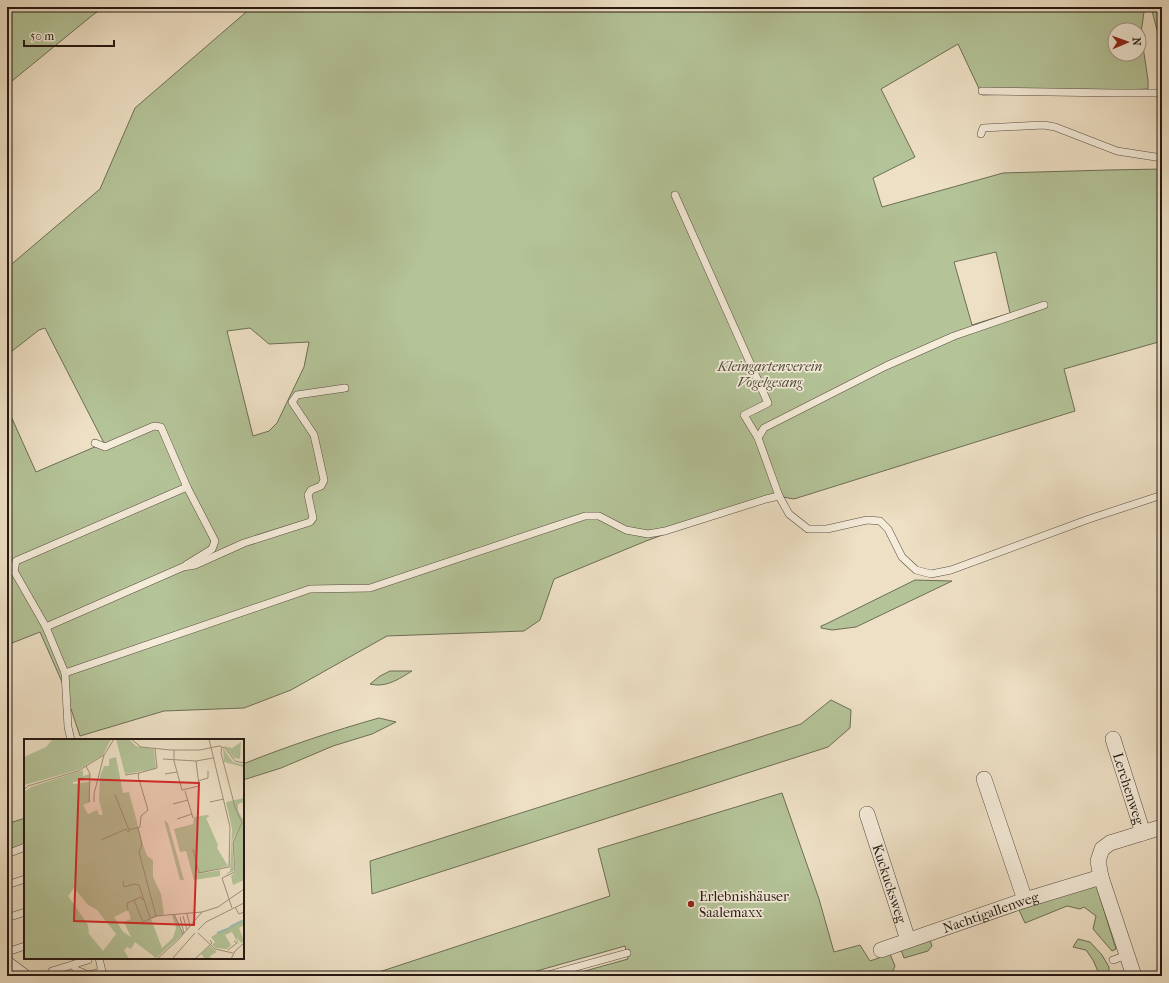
<svg xmlns="http://www.w3.org/2000/svg" width="1169" height="983" font-family="'IM FELL French Canon',serif">
<rect width="100%" height="100%" fill="#eee0c5"/>
<filter id="stains"><feTurbulence type="fractalNoise" baseFrequency=".005" numOctaves="4"/><feColorMatrix values="0 0 0 0 .2 0 0 0 0 .09 0 0 0 0 .02 0 0 0 .5 -.17"/></filter>
<radialGradient id="worn" r=".72"><stop offset=".6" stop-color="#630" stop-opacity="0"/><stop offset="1" stop-color="#630" stop-opacity=".3"/></radialGradient>
<g fill="#b4c398" stroke="#6c6e56" fill-rule="evenodd">
<polygon points="7,7 105,7 94,14 7,85"/>
<path d="M252,7H1143L1144,12L1141,33L1148,80V89L982,95L958,44L881,89L915,157L873,178L882,207L1003,173L1108,170L1162,169V341L1064,369L1075,411L794,499L772,495L646,541L554,579L540,620L524,631L387,636L291,690L244,708L164,711L80,736L62,682L40,632L7,645V416L10,414L36,472L104,443L45,328L39,330L7,355V268L100,189L135,108ZM1115,30H1139V54H1115ZM996,252L1010,313L972,325L954,262ZM250,328L269,344L309,342L304,367L277,423L269,431L253,436L227,331Z"/>
<polygon points="1151,7 1162,7 1162,49"/>
<polygon points="915,580 952,581 856,627 832,630 821,628 821,626 826,624"/>
<path d="M390,671H412C399,679 386,688 370,684L380,676Z"/>
<polygon points="831,700 851,710 850,728 828,747 372,894 370,861 801,724"/>
<path d="M379,718L396,722L372,734L333,746L281,768L243,780V764C288,746 333,731 379,718Z"/>
<polygon points="782,793 819,899 834,952 860,945 870,961 890,954 895,966 891,976 567,976 628,959 625,946 519,976 374,976 373,974 610,896 598,849"/>
<polygon points="25,818 25,847 7,853 7,824"/>
<polygon points="1096,885 1116,949 1112,951 1093,929 1096,916 1084,907 1080,909 1067,906 1025,923 1019,910"/>
<polygon points="1078,939 1090,942 1102,955 1109,967 1109,976 1100,976 1093,960 1086,950 1073,947"/>
<polygon points="930,940 932,946 928,951 904,958 901,950"/>
</g>
<g fill="none" stroke-linecap="round" stroke-linejoin="round">
<defs>
<g id="service">
<polyline points="982,91 1116,93 1162,93"/>
<polyline points="981,134 983,128 1044,125 1055,127 1117,151 1162,158"/>
<polyline points="675,195 768,403 744,415 758,438"/>
<polyline points="1044,305 954,336 886,366 764,428 758,438 779,496 789,514 808,529 827,529 867,520 880,521 888,529 902,557 916,570 931,574 951,570 1089,519 1162,495"/>
<polyline points="95,443 105,447 154,426 161,427 187,487 215,541 212,549 186,565"/>
<polyline points="46,627 183,567 195,565 244,543 310,522 313,518 308,495 311,490 321,486 324,480 314,435 292,402 297,395 345,388"/>
<polyline points="65,673 310,589 370,588 585,516 599,516 626,530 648,534 665,531 766,499 779,496"/>
<polyline points="71,740 68,727 65,673 46,627 14,571 16,561 187,487"/>
<polyline points="7,854 25,847"/>
<polyline points="7,885 25,879"/>
<polyline points="7,918 25,912"/>
<polyline points="7,952 25,946"/>
<polyline points="99,958 103,976"/>
<polyline points="1113,960 1127,955"/>
<polyline points="74,964 76,970 88,975 102,972"/>
<polyline points="52,971 88,960"/>
<polyline points="544,976 627,953"/>
</g>
<g id="minor">
<path id="s1" d="M1113,739L1143,833"/>
<polyline points="984,779 1025,900"/>
<path id="s2" d="M867,814L908,940"/>
<path id="s3" d="M881,950L1025,900L1101,877"/>
<polyline points="7,964 23,976"/>
<polyline points="1134,976 1101,877 1098,861 1102,849 1110,843 1162,827"/>
</g>
</defs>
<use href="#service" stroke="#574b40" stroke-width="8"/>
<use href="#minor" stroke="#574b40" stroke-width="16"/>
<use href="#service" stroke="#f4ebd9" stroke-width="7"/>
<use href="#minor" stroke="#f4ebd9" stroke-width="15"/>
</g>
<circle fill="#8f2418" stroke="#f4ebd9" stroke-width="1.5" cx="691" cy="904" r="4"/>
<g text-anchor="middle" stroke-width="3.5" stroke-linejoin="round" paint-order="stroke">
<g font-size="14" font-style="italic" fill="#504c3b" stroke="#f4ebd9">
<text x="770" y="371">Kleingartenverein<tspan x="770" dy="16">Vogelgesang</tspan></text>
</g>
<g font-size="14" fill="#251913" stroke="#f4ebd9">
<text dy="5" stroke="none"><textPath href="#s1" startOffset="52">Lerchenweg</textPath></text>
<text dy="5" stroke="none"><textPath href="#s2" startOffset="73">Kuckucksweg</textPath></text>
<text dy="5" stroke="none"><textPath href="#s3" startOffset="116">Nachtigallenweg</textPath></text>
</g>
<g font-size="14" fill="#251913" stroke="#f4ebd9" text-anchor="start">
<text x="699" y="901">Erlebnishäuser<tspan x="699" dy="16">Saalemaxx</tspan></text>
</g>
</g>
<g transform="translate(24 739)">
<rect width="220" height="220" fill="#eee0c5"/>
<path d="M29,0H87L79,16L54,31L0,46V18L22,8ZM92,0H105L112,7L130,10L132,30L101,35ZM217,3L216,20L210,19L200,7L208,9ZM199,9L209,23L220,26V28L200,23ZM92,18L99,54L105,53L119,106L123,117L129,121V138L137,155L140,175L127,180L138,209L149,199L152,189L148,176H151L159,195L132,219L111,203L107,210L103,208L100,211L105,220H0V53L7,48L59,31V37L66,35V40L49,43V45L66,43V63L59,66L64,75L73,71L75,76H79L75,61L76,37L80,27H85V20ZM50,149L64,166L73,171L92,195L79,212L65,195L64,186L44,157ZM104,171L107,180L100,183L107,198L99,193L90,178ZM220,59V63L214,65V72L220,82V141L209,146L207,137L212,133L209,104L214,90L208,102L210,132L201,136L206,132L208,90L202,63ZM183,76L186,77L182,79L194,106L193,109L204,127L174,135L196,131V137L170,141L162,112L156,113L150,90L169,85L170,78ZM140,81L144,84L160,141H156ZM220,180V186L215,189L220,202L217,204L213,198L215,206L208,193L201,196L207,206L203,210L192,209L188,206L191,203L187,198ZM186,207L193,213L186,217L187,220H181L177,215Z" fill="#b4c398" fill-rule="evenodd"/>
<path fill="none" stroke="#99bdb5" stroke-width="2" d="M206,188L218,182M193,194L206,189"/>
<path fill="none" stroke="#9e907e" stroke-width="1" d="M107,0L117,8L147,11H176L195,7L201,9L211,22L220,24M198,8L197,14L211,68L218,84L209,103L211,133L198,139L208,169M150,11V22L158,51L175,47L172,22M139,20L172,22L189,19M62,27L66,35L65,63M141,35L153,33M101,36L115,34M174,42L184,39V32M0,51L4,47L54,32L80,16L90,0M161,52L169,79M91,56L105,91L116,88L117,77L124,71L114,37L115,34L133,29L131,9M70,63V55L80,16M186,63L200,60M149,65L164,61M153,80L168,75M114,89L118,105L115,113L132,177M77,101L102,90L104,93L106,92M169,110L175,134L205,128L206,88L185,0M99,142L100,148L110,145L115,146L126,179M110,161L119,183L132,177L178,173M211,168L215,175L220,173M104,172L103,164L117,158L119,161M150,175L159,195M163,175L166,187M159,177L163,191M156,178L160,194M174,191L182,183L220,164M174,194L191,210L209,214M204,211L213,204L210,202M133,220L155,200L178,173L194,168L220,150M148,220L171,194M171,220L188,204L186,201M207,220L211,212L220,204"/>
<path fill="#d62828" fill-opacity="0.15" stroke="#d62828" stroke-width="2" d="M55,40L175,44L170,186L50,182Z"/>
<rect width="220" height="220" fill="none" stroke="#251913" stroke-width="2"/>
</g>
<rect width="1169" height="983" fill="none" stroke="#eee0c5" stroke-width="24"/>
<rect x="8" y="8" width="1153" height="967" fill="none" stroke="#251913" stroke-width="2"/>
<rect x="12" y="12" width="1145" height="959" fill="none" stroke="#251913"/>
<g transform="translate(1127 42) rotate(88)"><circle r="19" fill="#f4ebd9" stroke="#a1978a"/>
<path d="M0-3L7 15L0 10L-7 15Z" fill="#8f2418"/>
<text y="-6" font-size="11" font-weight="bold" text-anchor="middle" fill="#251913">N</text>
</g>
<path d="M24 40v6h90v-6" fill="none" stroke="#251913" stroke-width="2"/>
<text x="30" y="40" font-size="12" fill="#251913" stroke="#f4ebd9" stroke-width="3" paint-order="stroke">50 m</text>
<rect width="100%" height="100%" filter="url(#stains)"/>
<rect width="100%" height="100%" fill="url(#worn)"/>
</svg>
